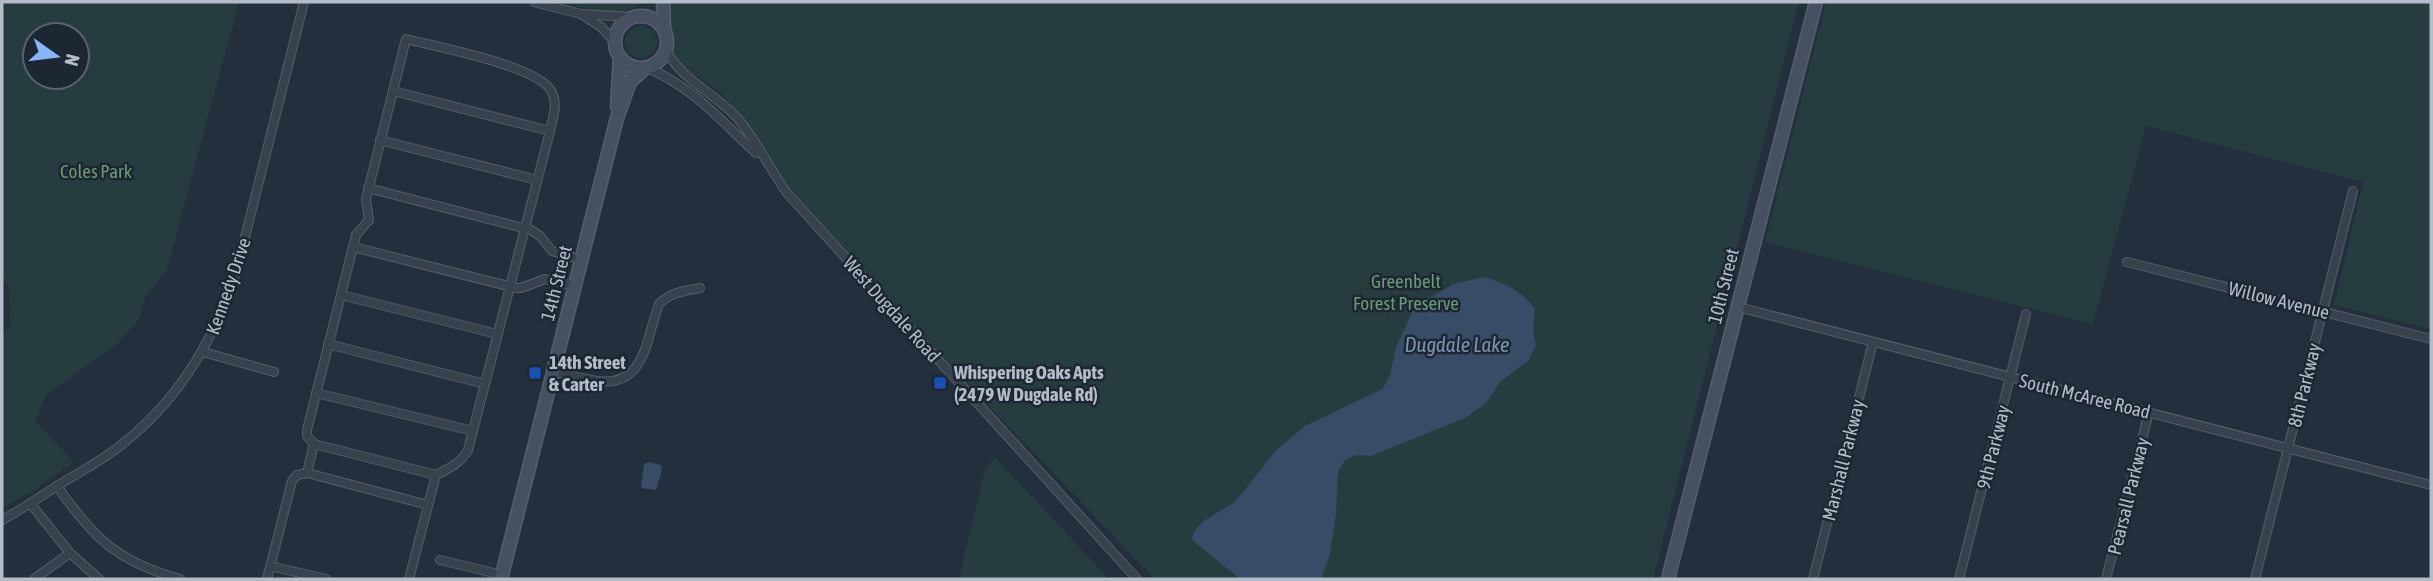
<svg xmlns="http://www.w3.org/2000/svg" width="2433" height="581" font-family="'Asap Condensed',sans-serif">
<rect width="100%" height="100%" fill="#242f3e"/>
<g fill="#263c3f" fill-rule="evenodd">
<path d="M2,2H239L167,269L144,299L140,318L118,343L46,395L35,421L74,462L31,492L2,508V335L10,326L9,287L2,277ZM35,35H77V77H35Z"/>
<path d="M560,2H642C620,21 585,8 560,2Z"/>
<polygon points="667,2 1799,2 1653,579 1155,579 826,236 723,95 676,61 671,46"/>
<polygon points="1826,2 2431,2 2431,329 2334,305 2363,182 2146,126 2093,324 1765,242"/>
<circle cx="641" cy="42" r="16"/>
<polygon points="995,457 1109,579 959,579 985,469"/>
</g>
<g fill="#394c67">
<path d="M1484,277C1506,284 1521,290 1535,309L1533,330L1536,345L1528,361L1501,381L1485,404L1465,418L1371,456L1356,455L1345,460L1338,472L1336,514L1330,554L1321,579H1240L1191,539L1196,529L1205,520L1235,502L1276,450L1305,426L1382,389L1390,375L1396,347L1415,306L1454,284Z"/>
<polygon points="649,462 661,465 662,471 656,490 641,488 644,464"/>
</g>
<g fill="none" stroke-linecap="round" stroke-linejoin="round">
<defs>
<g id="street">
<polyline points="534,2 581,14 632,17"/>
<polyline points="581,14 601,27 615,42"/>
<path d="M406,39C437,47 533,65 550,89C559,102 553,117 550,131L468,450C461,463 448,469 436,475L314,444L307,436V430L356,235L369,220L366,199Z"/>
<path d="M666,49C678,78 718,95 739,120C757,142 770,169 787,193L1137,579"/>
<path d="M647,68C692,86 721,121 756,153"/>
<polyline points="393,91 550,131"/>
<polyline points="380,140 537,180"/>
<polyline points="368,188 531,230 540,236 552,251 582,260"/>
<polyline points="353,247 516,288 521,288 545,279 575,286"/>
<polyline points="2127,262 2431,339"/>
<polyline points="341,295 497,334"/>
<polyline points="1738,307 2431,485"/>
<polyline points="328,344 485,384"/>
<polyline points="203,352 274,372"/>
<path d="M554,372C569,374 583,379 598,381C646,387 646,338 659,304C671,292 684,291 700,288"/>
<polyline points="316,393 473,431"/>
<polyline points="307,473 428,505"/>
<path d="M57,486C93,538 118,562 180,579"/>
<polyline points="30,503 70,553 99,579"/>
<path d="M2,520C23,509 42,495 62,483C81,471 103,460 121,445C178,401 214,340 236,273L304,2"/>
<polyline points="440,560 502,575"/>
<polyline points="270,566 326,579"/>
<polyline points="34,579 70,553"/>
<polyline points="267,579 292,481 297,475 307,473 314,444"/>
<polyline points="409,579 436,475"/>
<polyline points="1813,579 1873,342"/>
<polyline points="1959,579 2026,314"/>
<polyline points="2106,579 2149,412"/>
<polyline points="2255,579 2353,191"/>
</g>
<g id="secondary">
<polyline points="663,2 664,29"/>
<circle cx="641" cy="42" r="26"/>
<polyline points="617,107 620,57"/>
<polyline points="501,579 617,118 630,82 645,68"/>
<polyline points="1668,579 1816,2"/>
</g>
</defs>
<use href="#street" stroke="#565f6c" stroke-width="10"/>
<use href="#secondary" stroke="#565f6c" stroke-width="15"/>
<use href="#street" stroke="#38414e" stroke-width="8"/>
<use href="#secondary" stroke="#465061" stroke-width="12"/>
</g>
<g fill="#1a4fb4" stroke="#1d2633" stroke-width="2.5">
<rect x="528" y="366" width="14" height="14" rx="3.5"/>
<rect x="933" y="376" width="14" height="14" rx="3.5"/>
</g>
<g text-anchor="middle" stroke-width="5" stroke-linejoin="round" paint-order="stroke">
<g font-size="19" fill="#6b9a76" stroke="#1d2633">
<text x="96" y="178">Coles Park</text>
<text x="1406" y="288">Greenbelt<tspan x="1406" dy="22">Forest Preserve</tspan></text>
</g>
<g font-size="19" fill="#b4bcc9" stroke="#1d2633">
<text transform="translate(556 283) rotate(-76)" y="7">14th Street</text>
<text transform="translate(228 286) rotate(-71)" y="7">Kennedy Drive</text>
<text transform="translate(1723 286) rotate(-76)" y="7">10th Street</text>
<text transform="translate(2279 300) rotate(14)" y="7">Willow Avenue</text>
<text transform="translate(892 309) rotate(48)" y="7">West Dugdale Road</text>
<text transform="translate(2304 385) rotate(-76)" y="7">8th Parkway</text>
<text transform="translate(2085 396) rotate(14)" y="7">South McAree Road</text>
<text transform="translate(1993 447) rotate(-76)" y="7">9th Parkway</text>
<text transform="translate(1843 460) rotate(-76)" y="7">Marshall Parkway</text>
<text transform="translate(2128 496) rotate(-76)" y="7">Pearsall Parkway</text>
</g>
<g font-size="19" font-weight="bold" fill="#b4bcc9" stroke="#1d2633" text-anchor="start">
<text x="549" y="369">14th Street<tspan x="549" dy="22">&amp; Carter</tspan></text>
<text x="954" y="379">Whispering Oaks Apts<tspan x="954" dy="22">(2479 W Dugdale Rd)</tspan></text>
</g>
<g font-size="21" font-style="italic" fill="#7c92b1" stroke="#1d2633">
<text x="1457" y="352">Dugdale Lake</text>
</g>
</g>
<rect width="2433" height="581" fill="none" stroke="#b4bcc9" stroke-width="7"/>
<g transform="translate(56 56) rotate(104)"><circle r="33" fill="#1d2633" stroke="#59626f" stroke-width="2"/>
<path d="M0-5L12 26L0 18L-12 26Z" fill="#8ab4f8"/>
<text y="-10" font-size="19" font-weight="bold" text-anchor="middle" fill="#b4bcc9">N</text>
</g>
</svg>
